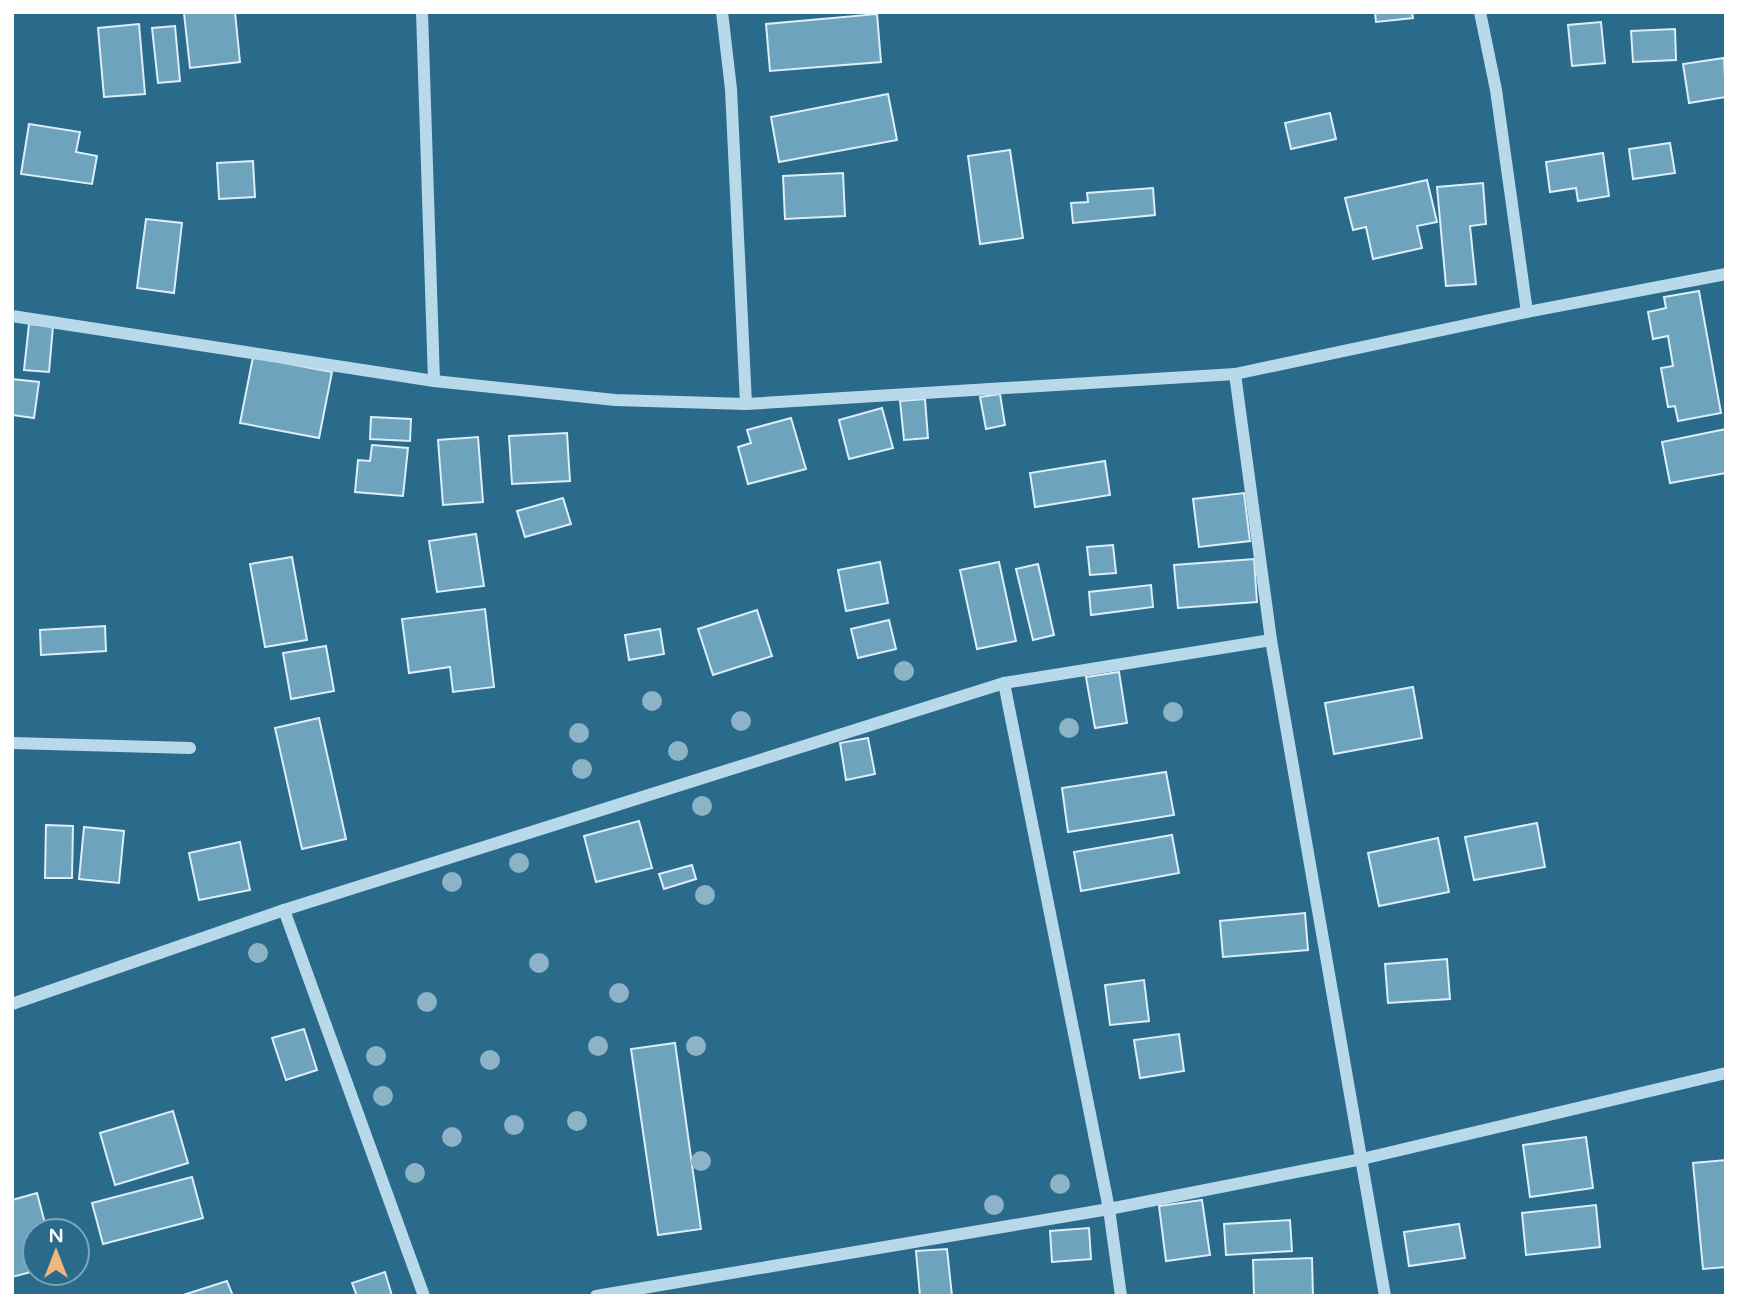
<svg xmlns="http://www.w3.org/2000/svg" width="1738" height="1308" font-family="'Varela Round',sans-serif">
<rect width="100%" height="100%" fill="#2a6a8a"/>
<g fill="#6ea3be" stroke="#dceef7" stroke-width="2">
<polygon points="235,12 240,62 190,68 184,13"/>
<polygon points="1375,12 1412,12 1413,18 1376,22"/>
<polygon points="877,14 881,62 770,71 766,24"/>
<polygon points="1601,22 1605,63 1572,66 1568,25"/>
<polygon points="139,24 145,94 104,97 98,28"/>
<polygon points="175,26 180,81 158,83 152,28"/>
<polygon points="1675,29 1676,60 1633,62 1631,31"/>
<polygon points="1724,58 1726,97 1689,103 1683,64"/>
<polygon points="888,94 897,140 779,162 771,117"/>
<polygon points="1330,113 1336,139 1291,149 1285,123"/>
<polygon points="29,124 80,132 76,152 97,156 92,184 21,174"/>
<polygon points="1670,143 1675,173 1633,179 1629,149"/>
<polygon points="1010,150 1023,238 980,244 968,156"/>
<polygon points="1603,153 1609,196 1578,201 1576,188 1550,192 1546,162"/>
<polygon points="253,161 255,197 219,199 217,163"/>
<polygon points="843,173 845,216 785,219 783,176"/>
<polygon points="1427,180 1437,222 1417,226 1422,248 1373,259 1366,227 1353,230 1345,198"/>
<polygon points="1483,183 1486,224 1470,226 1476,284 1446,286 1437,187"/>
<polygon points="1153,188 1155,215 1073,223 1071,203 1088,202 1087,193"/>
<polygon points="146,219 182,223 174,293 137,288"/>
<polygon points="1699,291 1721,413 1678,421 1675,406 1668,407 1661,368 1673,366 1668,336 1653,339 1648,312 1666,308 1664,297"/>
<polygon points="29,324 53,326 49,372 24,370"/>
<polygon points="253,357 332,372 319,438 240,423"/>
<polygon points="12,379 39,382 34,418 12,415"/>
<polygon points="1000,394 1005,425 986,429 980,397"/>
<polygon points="925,399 928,438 904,440 900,401"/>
<polygon points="882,408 893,448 849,459 839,420"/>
<polygon points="371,417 411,419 410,441 370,439"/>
<polygon points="791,418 806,469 748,484 738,447 751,443 747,430"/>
<polygon points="1726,429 1726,473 1670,483 1662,442"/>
<polygon points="567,433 570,481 512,484 509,436"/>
<polygon points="478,437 483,502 443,505 438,440"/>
<polygon points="372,445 408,448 403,496 355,492 358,460 370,461"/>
<polygon points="1105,461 1110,495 1035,507 1030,473"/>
<polygon points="1244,493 1250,541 1199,547 1193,499"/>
<polygon points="563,498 571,524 525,537 517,511"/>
<polygon points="476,534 484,586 437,592 429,541"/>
<polygon points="1113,545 1116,573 1090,575 1087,547"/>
<polygon points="292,557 307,640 265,647 250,564"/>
<polygon points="1254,559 1257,602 1178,608 1174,565"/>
<polygon points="880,562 888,603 846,611 838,570"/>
<polygon points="999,562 1016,641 977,649 960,570"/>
<polygon points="1038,564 1054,635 1033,640 1016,569"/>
<polygon points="1151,585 1153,607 1091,615 1089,592"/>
<polygon points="485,609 494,687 453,692 450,667 409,673 402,619"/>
<polygon points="757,610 772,656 713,675 698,629"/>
<polygon points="889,620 896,649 858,658 851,629"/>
<polygon points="105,626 106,651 41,655 40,630"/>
<polygon points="660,629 664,654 629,660 625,635"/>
<polygon points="326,646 334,691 291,699 283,653"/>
<polygon points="1119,672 1127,723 1095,728 1086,677"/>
<polygon points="1413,687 1422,738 1334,754 1325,703"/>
<polygon points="319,718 346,839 302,849 275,728"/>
<polygon points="868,738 875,774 846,780 840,743"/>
<polygon points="1166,772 1174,815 1068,832 1062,788"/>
<polygon points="639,821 652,868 596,882 584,836"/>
<polygon points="1537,823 1545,867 1474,880 1465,837"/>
<polygon points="46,825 73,826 72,878 45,878"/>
<polygon points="84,827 124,831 119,883 79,879"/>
<polygon points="1172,835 1179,873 1081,891 1074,852"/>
<polygon points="1438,838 1449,892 1379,906 1368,853"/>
<polygon points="240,842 250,890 199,900 189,853"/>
<polygon points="692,865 696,879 664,889 659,874"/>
<polygon points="1305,913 1308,950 1223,957 1220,921"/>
<polygon points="1447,959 1450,999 1388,1003 1385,964"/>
<polygon points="1144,980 1149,1021 1110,1025 1105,985"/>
<polygon points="304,1029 317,1070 286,1080 272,1038"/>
<polygon points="1179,1034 1184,1071 1140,1078 1134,1040"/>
<polygon points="675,1043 701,1229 658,1235 631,1049"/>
<polygon points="173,1111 188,1163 115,1185 100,1133"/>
<polygon points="1586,1137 1593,1188 1530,1197 1523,1145"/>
<polygon points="1726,1160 1726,1267 1703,1269 1693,1163"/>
<polygon points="192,1177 203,1218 103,1244 92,1203"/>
<polygon points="37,1193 47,1231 35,1231 35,1271 12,1277 12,1200"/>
<polygon points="1202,1200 1210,1255 1166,1261 1159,1206"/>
<polygon points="1596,1205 1600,1247 1526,1255 1522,1213"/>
<polygon points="1290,1220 1292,1251 1226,1255 1224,1224"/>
<polygon points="1459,1224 1465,1258 1409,1266 1404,1232"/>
<polygon points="1089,1228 1091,1259 1052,1262 1050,1231"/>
<polygon points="947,1249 952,1296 920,1296 916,1251"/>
<polygon points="1312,1258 1313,1296 1254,1296 1253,1260"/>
<polygon points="385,1272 392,1296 357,1296 352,1283"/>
<polygon points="227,1281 233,1296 183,1296 183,1295"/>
</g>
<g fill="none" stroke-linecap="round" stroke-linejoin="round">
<g stroke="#b8d9e9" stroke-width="12">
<polyline points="422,12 434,381"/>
<polyline points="722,12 731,89 746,404"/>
<polyline points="1480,12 1496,90 1527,312"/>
<polyline points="12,316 434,381 615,400 746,404 1235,374 1527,312 1726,274"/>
<polyline points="1235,374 1271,640 1385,1296"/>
<polyline points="1004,683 1109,1209 1121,1296"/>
<polyline points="12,743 190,748"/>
<polyline points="284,910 424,1296"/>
<polyline points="12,1004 284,910 1004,683 1271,640"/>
<polyline points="596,1296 1109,1209 1362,1159 1726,1073"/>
</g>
</g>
<g fill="#8cb3c6">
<circle cx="904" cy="671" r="10"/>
<circle cx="652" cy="701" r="10"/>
<circle cx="1173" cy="712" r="10"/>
<circle cx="741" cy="721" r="10"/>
<circle cx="1069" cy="728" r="10"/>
<circle cx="579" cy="733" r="10"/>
<circle cx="678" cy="751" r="10"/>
<circle cx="582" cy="769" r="10"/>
<circle cx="702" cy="806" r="10"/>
<circle cx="519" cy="863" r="10"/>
<circle cx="452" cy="882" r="10"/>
<circle cx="705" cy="895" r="10"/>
<circle cx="258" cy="953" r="10"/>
<circle cx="539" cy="963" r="10"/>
<circle cx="619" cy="993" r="10"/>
<circle cx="427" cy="1002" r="10"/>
<circle cx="598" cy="1046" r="10"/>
<circle cx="696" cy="1046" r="10"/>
<circle cx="376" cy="1056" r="10"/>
<circle cx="490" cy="1060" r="10"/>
<circle cx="383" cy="1096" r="10"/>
<circle cx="577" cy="1121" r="10"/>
<circle cx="514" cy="1125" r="10"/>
<circle cx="452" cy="1137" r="10"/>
<circle cx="701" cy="1161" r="10"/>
<circle cx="415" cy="1173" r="10"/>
<circle cx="1060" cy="1184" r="10"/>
<circle cx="994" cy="1205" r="10"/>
</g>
<rect width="1738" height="1308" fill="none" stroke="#ffffff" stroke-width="28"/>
<g transform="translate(56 1252)"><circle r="33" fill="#2a6a8a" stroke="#7fa6b9" stroke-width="2"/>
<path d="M0-5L12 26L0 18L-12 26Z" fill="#f0b67f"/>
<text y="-10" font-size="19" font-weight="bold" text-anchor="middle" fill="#ffffff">N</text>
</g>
</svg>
